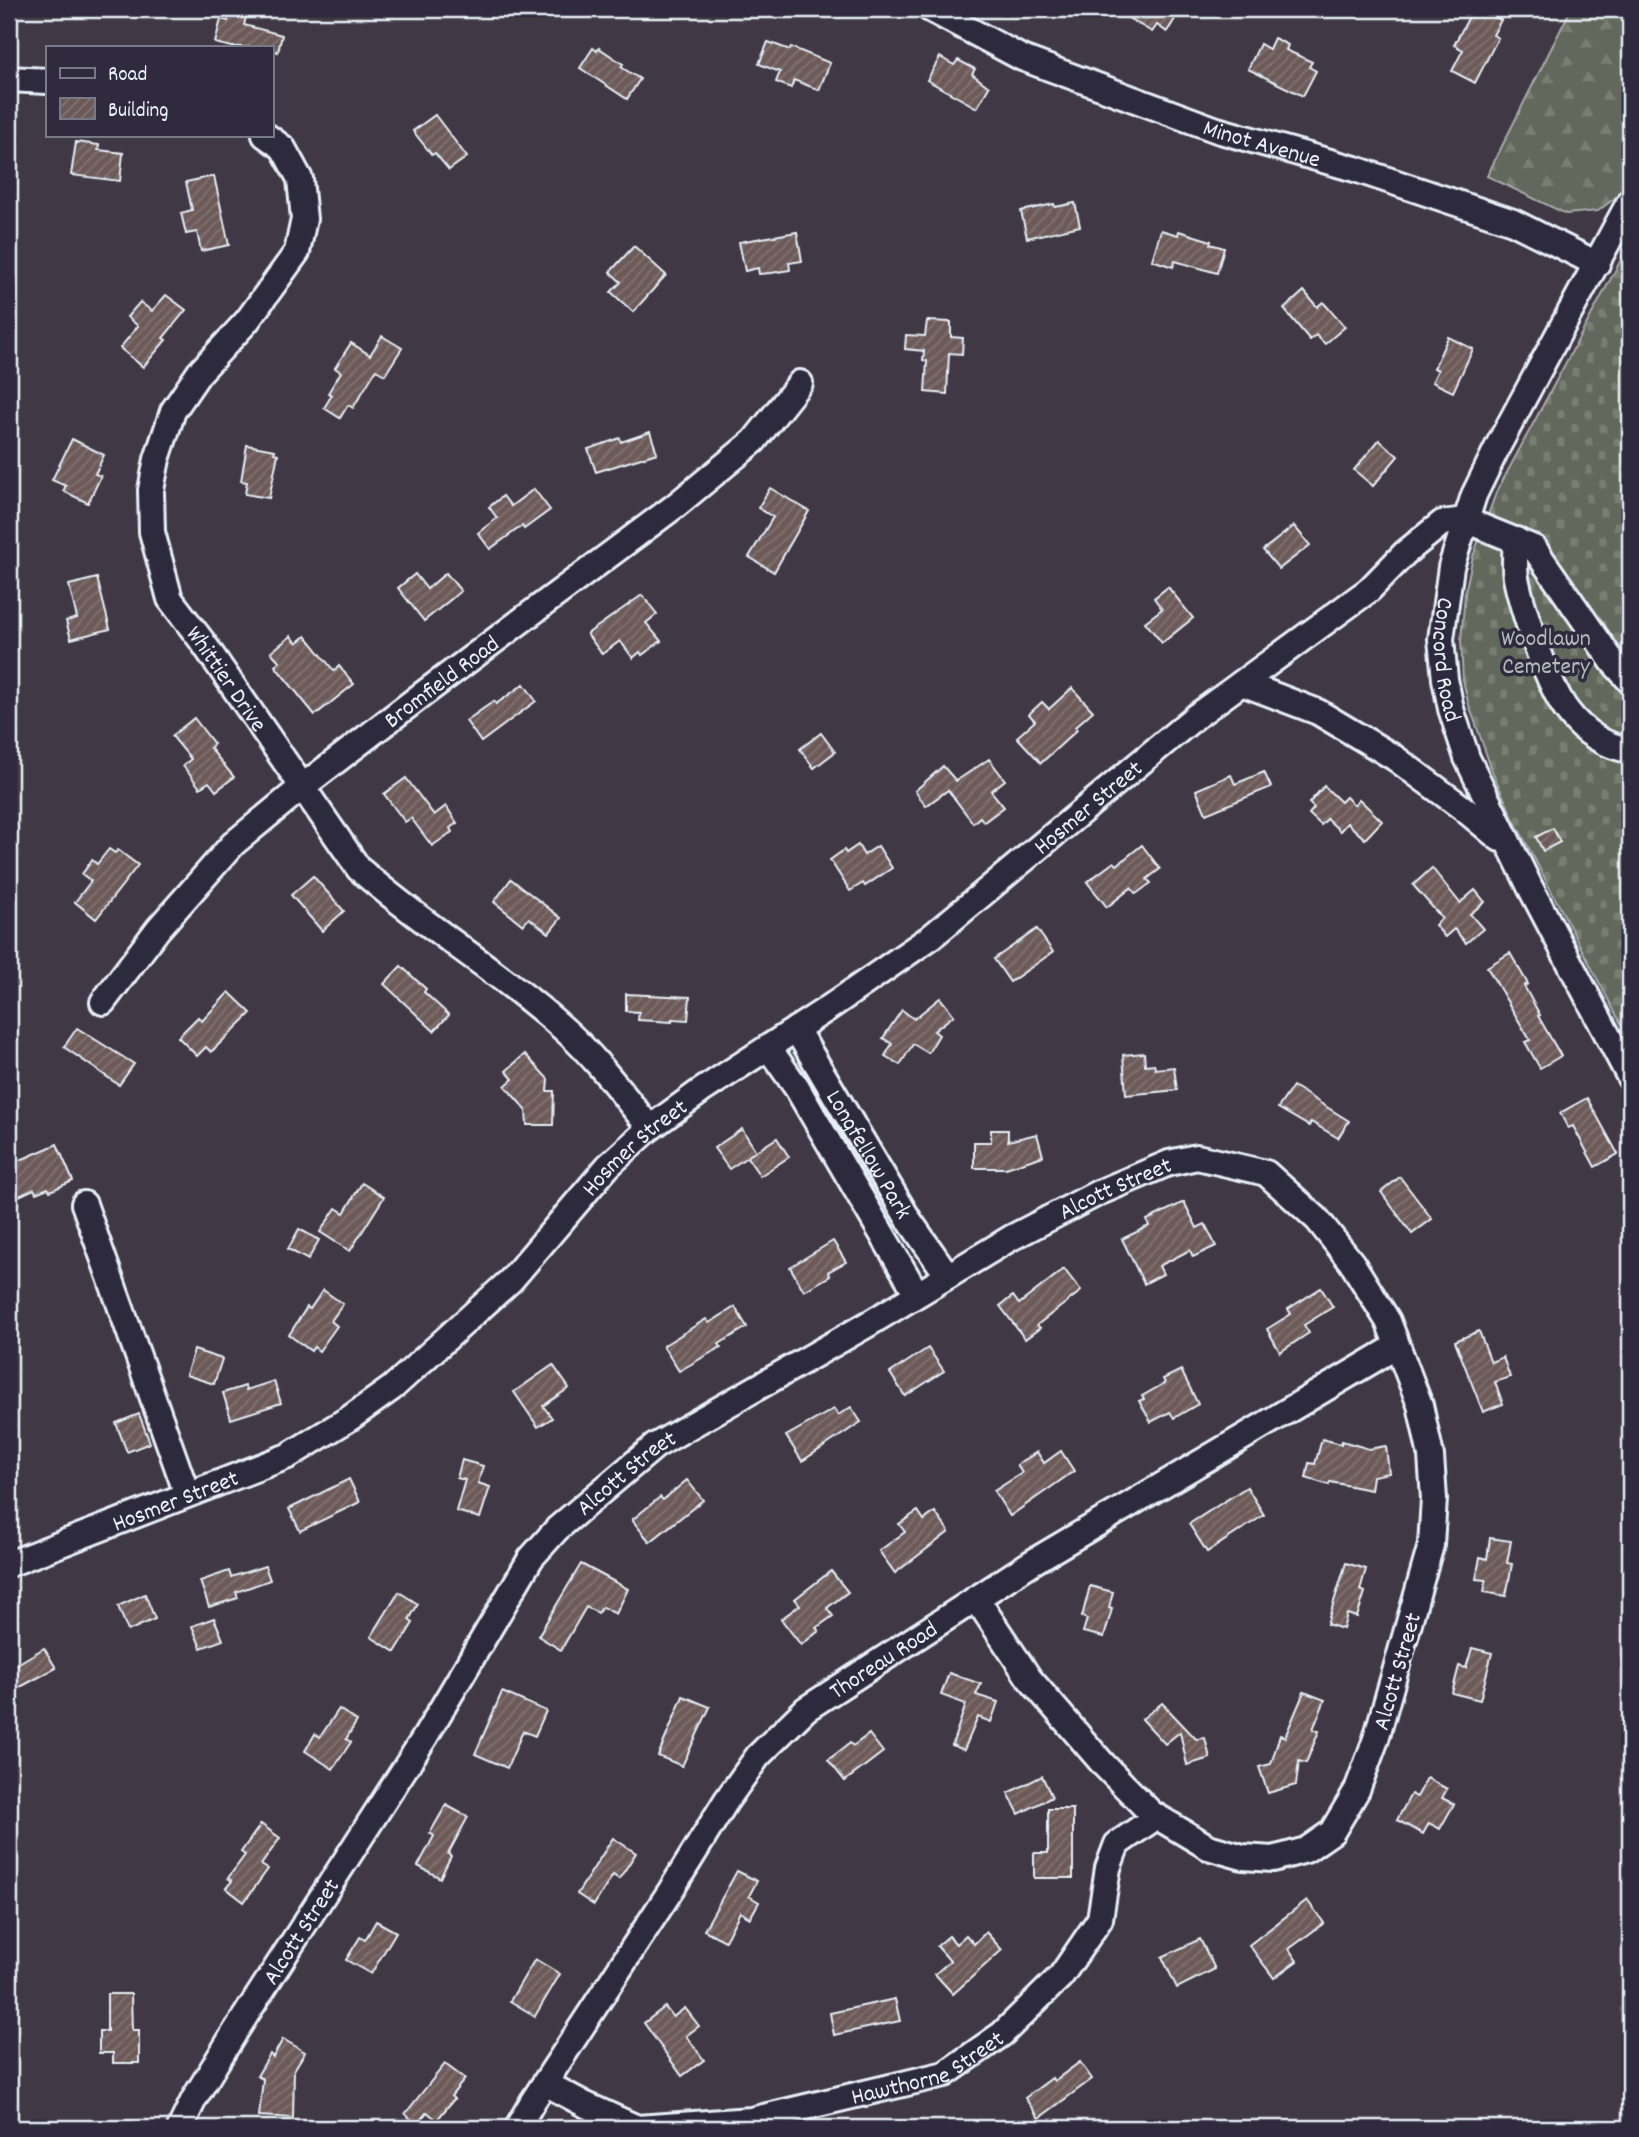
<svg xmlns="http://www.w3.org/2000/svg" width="1639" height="2137" font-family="Dekko,sans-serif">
<defs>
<pattern id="forest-firs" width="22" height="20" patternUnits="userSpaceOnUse" patternTransform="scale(1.75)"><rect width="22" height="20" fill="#63685b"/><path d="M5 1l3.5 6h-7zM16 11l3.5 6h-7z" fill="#797e73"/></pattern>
<pattern id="cemetery-stones" width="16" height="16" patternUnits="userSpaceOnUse" patternTransform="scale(1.75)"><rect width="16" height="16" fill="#63685b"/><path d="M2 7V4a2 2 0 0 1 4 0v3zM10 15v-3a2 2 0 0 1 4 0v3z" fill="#797e73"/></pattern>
<pattern id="building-hatch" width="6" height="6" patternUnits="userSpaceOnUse" patternTransform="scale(1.75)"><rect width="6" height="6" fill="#6c5a59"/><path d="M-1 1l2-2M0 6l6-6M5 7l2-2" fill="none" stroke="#817272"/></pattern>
</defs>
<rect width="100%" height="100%" fill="#413845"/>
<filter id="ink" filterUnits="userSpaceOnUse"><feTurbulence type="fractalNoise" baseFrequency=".0143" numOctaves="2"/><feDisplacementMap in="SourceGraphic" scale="14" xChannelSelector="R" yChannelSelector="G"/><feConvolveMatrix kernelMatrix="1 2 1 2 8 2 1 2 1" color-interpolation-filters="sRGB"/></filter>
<g filter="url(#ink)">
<polygon fill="url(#forest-firs)" stroke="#a6acaa" stroke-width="2" points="1571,9 1630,9 1630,172 1620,194 1598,211 1566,214 1487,176"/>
<polygon fill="url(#cemetery-stones)" stroke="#a6acaa" stroke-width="2" points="1630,243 1630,1041 1513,818 1494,776 1468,702 1463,680 1461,641 1465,593 1473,556 1496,493"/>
<g fill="url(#building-hatch)" stroke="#e8f1f8" stroke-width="2">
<polygon points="1113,9 1181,9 1167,32 1157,25 1152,32"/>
<polygon points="1473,9 1480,9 1501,20 1493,35 1498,38 1475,83 1452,71 1463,50 1454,45"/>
<polygon points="230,13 246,17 244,25 282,35 278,52 271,50 271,47 232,47 215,43 221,19 228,21"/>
<polygon points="1274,38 1288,45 1286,50 1312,62 1309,67 1316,71 1303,96 1248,69 1260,44 1269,49"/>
<polygon points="768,42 790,50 791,47 830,63 819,90 794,80 791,88 776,82 780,72 759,64"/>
<polygon points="593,48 597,51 599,48 623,64 621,67 640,79 627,99 580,68"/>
<polygon points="940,57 954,65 958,60 975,69 972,74 989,87 977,108 927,80"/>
<polygon points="435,115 467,157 449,170 435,153 432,155 413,131"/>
<polygon points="76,142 99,145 98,150 123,153 120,181 71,175"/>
<polygon points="214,176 229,245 201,251 197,232 186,234 181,213 192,210 186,182"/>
<polygon points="1075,203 1080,226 1027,238 1021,211 1054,204 1055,207"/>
<polygon points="1161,230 1178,235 1179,231 1211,241 1210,244 1224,248 1217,273 1175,261 1173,267 1152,260"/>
<polygon points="797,232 802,261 789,263 790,270 771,273 759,274 758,268 745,271 739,242"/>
<polygon points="634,246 666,275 633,312 611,292 621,282 610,272"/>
<polygon points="1304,291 1317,307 1323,302 1345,327 1325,344 1316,335 1310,340 1284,309"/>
<polygon points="166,295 186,310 163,338 166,340 143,367 120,348 138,326 127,317 140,302 152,311"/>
<polygon points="927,321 951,322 951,337 963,338 962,354 949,353 947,394 925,392 927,361 923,360 924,351 905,349 906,335 925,336"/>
<polygon points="382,336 402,348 385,375 376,370 353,408 348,405 340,418 324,408 332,395 328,393 341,372 335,368 351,343 370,355"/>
<polygon points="1448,337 1473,349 1453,392 1432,382 1438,370 1434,368"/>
<polygon points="650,432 657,453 596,472 588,449 620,438 621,442"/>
<polygon points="72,439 104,455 95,474 101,476 88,503 63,491 66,486 52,480"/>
<polygon points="1379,440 1398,456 1373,486 1354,470"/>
<polygon points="247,445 275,450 274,453 278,454 269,498 245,494 247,482 241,481"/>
<polygon points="770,488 809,511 774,572 749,557 773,517 758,508"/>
<polygon points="534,489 550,510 524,529 522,526 490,549 478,533 497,518 489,507 503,496 511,506"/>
<polygon points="1294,526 1310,545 1279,569 1263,550"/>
<polygon points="446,573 461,591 424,621 398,588 415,574 427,589"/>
<polygon points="97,578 110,629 71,639 66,621 77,618 69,585"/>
<polygon points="1168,587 1193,618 1162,643 1145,622 1162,609 1154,598"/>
<polygon points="642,595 657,614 646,623 661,641 642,655 640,652 633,658 620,641 602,654 587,634"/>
<polygon points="291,636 297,643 306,636 334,671 339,666 354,684 315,715 275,666 280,662 271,652"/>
<polygon points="524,684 536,701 481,742 466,721 494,701 496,704"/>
<polygon points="1072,688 1093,711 1075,727 1077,730 1041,763 1017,737 1035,721 1029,714 1042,702 1049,709"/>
<polygon points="194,718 214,744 210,748 234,777 216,791 209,782 200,788 183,766 191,759 172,736"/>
<polygon points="821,733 835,752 814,768 800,749"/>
<polygon points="989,759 1005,780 991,791 1004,807 984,822 980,817 973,823 948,790 926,806 915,791 943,766 956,781"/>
<polygon points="1264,772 1271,787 1206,814 1196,790 1231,775 1235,784"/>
<polygon points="406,778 434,815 446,806 457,823 450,828 452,832 432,846 411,818 405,822 384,794"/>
<polygon points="1324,786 1341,802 1346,797 1354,805 1359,799 1382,821 1365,839 1347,823 1340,831 1327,819 1321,825 1309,814 1314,808 1309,803"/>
<polygon points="1553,828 1560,842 1543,851 1536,837"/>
<polygon points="858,845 864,855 878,846 892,868 865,886 863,883 850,891 830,860 844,850 846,853"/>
<polygon points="1142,845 1160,869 1147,879 1151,883 1136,894 1131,888 1107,907 1087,882 1114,862 1117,865"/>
<polygon points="109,849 115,853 118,850 138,865 96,919 75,902 91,881 82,874 92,860 97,864"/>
<polygon points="1432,868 1460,903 1475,890 1485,902 1470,914 1483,929 1466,943 1454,929 1445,937 1435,925 1442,918 1413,885"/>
<polygon points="313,876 344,911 322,931 291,895"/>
<polygon points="511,879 561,918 549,933 529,918 523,925 494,902"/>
<polygon points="1037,929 1053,952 1010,982 994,959"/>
<polygon points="1510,953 1528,984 1524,986 1540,1015 1538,1016 1561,1056 1540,1068 1525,1042 1530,1040 1487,967"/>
<polygon points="401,966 426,989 424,992 449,1015 434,1031 384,984"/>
<polygon points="229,992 251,1013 211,1052 206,1047 197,1056 178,1037 198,1017 202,1021"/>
<polygon points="626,994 690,997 688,1020 672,1019 672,1022 638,1020 639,1012 626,1011"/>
<polygon points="940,998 954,1015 934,1031 939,1035 928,1053 913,1044 900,1065 885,1056 892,1044 883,1038 902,1010 914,1019"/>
<polygon points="77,1028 134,1064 119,1085 64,1047"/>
<polygon points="1144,1053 1145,1065 1154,1064 1155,1069 1174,1067 1177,1090 1126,1095 1123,1055"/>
<polygon points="525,1054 548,1079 547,1091 554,1091 553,1125 527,1125 526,1110 505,1086 513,1079 506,1071"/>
<polygon points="1293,1086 1349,1121 1338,1138 1311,1122 1309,1126 1278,1108"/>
<polygon points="1587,1098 1618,1154 1595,1167 1573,1126 1568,1128 1560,1113"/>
<polygon points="742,1129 756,1151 729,1169 714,1148"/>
<polygon points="991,1130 1008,1130 1008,1141 1037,1134 1043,1156 1006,1168 974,1168 974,1142 991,1142"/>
<polygon points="777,1138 789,1157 760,1176 747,1157"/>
<polygon points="57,1144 73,1181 50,1191 48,1188 36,1193 34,1189 17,1197 9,1178 9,1165"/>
<polygon points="1400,1177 1432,1219 1412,1234 1381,1192"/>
<polygon points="362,1183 384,1197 350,1251 320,1232 336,1208 344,1213"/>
<polygon points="1184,1202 1197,1228 1205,1224 1216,1246 1193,1257 1190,1250 1159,1266 1163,1274 1144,1284 1122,1239 1149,1226 1147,1220"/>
<polygon points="299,1229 319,1240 308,1260 288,1249"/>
<polygon points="833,1241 846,1262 828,1272 830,1276 804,1291 790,1267"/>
<polygon points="1064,1269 1081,1291 1037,1325 1040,1328 1025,1339 1000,1306 1013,1296 1019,1304"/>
<polygon points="1321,1288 1333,1307 1304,1325 1309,1333 1280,1352 1267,1329 1291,1314 1288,1309"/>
<polygon points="323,1290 343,1304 331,1321 337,1326 319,1351 314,1347 311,1351 289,1335 307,1307 310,1309"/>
<polygon points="735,1307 747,1327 719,1344 721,1347 679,1371 663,1346 706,1319 709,1323"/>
<polygon points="1479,1331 1491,1362 1503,1357 1510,1377 1495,1382 1503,1404 1483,1412 1455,1341"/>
<polygon points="928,1348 944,1371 905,1396 890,1373"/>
<polygon points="194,1350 222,1359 214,1384 186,1375"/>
<polygon points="553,1365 569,1388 543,1406 552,1418 538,1427 514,1392"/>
<polygon points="1181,1370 1198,1404 1174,1418 1170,1412 1151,1422 1139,1401 1144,1399 1142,1396 1165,1383 1163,1379"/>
<polygon points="274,1381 281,1403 231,1419 223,1393 245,1386 246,1390"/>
<polygon points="851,1407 861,1422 802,1461 786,1436 834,1409 838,1415"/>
<polygon points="139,1414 150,1443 127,1452 116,1423"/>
<polygon points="1322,1439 1341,1444 1342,1441 1369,1449 1386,1446 1389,1473 1373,1476 1371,1490 1330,1482 1329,1485 1306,1478 1309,1463 1315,1464"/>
<polygon points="1061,1451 1074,1471 1010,1516 994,1491 1022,1473 1017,1465 1037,1452 1044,1463"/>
<polygon points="462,1460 483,1466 478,1483 490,1487 480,1518 456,1511 465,1480 457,1478"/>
<polygon points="349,1479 360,1502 300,1531 289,1509"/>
<polygon points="687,1480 703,1500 650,1542 632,1520 660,1497 663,1500"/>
<polygon points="1247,1487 1264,1515 1207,1552 1189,1524"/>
<polygon points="918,1511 924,1520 935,1512 949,1532 895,1573 879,1551 905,1532 899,1524"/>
<polygon points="1490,1538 1511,1541 1507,1563 1512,1564 1506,1596 1484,1592 1486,1580 1476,1579 1480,1557 1487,1559"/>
<polygon points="1346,1563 1366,1569 1360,1590 1365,1592 1357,1617 1347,1614 1343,1629 1327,1624"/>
<polygon points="581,1564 628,1589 616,1614 602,1607 598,1613 586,1607 561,1650 538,1636"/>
<polygon points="265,1566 270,1580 236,1592 238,1598 209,1607 200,1581 229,1571 231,1577"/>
<polygon points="831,1571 848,1592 827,1608 833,1616 816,1628 819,1631 801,1645 781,1619 800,1605 795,1599"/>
<polygon points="1090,1586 1113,1592 1109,1608 1112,1609 1104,1637 1083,1632 1087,1619 1082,1617"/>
<polygon points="399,1592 418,1604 409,1620 413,1623 395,1652 371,1637"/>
<polygon points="145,1594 155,1619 128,1631 118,1606"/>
<polygon points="214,1618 223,1640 201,1648 192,1626"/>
<polygon points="44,1648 56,1668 9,1693 9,1669"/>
<polygon points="1472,1648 1492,1653 1480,1700 1452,1693 1459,1666 1466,1668"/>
<polygon points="949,1673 981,1684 976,1695 998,1702 991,1722 978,1717 964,1750 952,1745 966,1704 941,1695"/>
<polygon points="502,1692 546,1711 535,1736 523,1731 507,1768 475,1754"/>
<polygon points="1304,1692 1325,1700 1313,1729 1319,1731 1306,1763 1299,1761 1296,1785 1268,1793 1259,1767 1271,1764 1280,1735 1285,1737"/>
<polygon points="683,1696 710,1707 682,1766 658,1756"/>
<polygon points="1162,1703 1196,1739 1205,1738 1210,1758 1187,1765 1180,1732 1165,1744 1142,1719"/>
<polygon points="339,1709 357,1721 346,1739 351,1742 333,1769 305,1751 315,1734 320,1737"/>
<polygon points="869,1734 883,1752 845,1781 828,1760 850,1743 853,1746"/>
<polygon points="1042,1776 1052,1797 1019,1814 1008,1793"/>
<polygon points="1427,1778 1447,1789 1442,1798 1454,1804 1440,1829 1429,1823 1423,1834 1397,1820 1411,1794 1417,1797"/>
<polygon points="446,1805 468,1817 448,1854 451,1856 440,1878 418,1866 434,1836 430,1833"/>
<polygon points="1048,1809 1073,1809 1073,1878 1034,1878 1034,1853 1048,1853"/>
<polygon points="261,1824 280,1838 261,1865 268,1869 244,1902 226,1888 232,1881 228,1878 245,1855 241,1852"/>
<polygon points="613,1838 636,1853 619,1879 613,1875 594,1905 577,1894"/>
<polygon points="737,1871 757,1881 749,1896 759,1902 750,1918 740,1912 725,1941 704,1930"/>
<polygon points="1307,1900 1324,1923 1289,1949 1297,1961 1274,1978 1249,1945"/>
<polygon points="376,1921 396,1932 371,1974 346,1960 360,1937 365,1940"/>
<polygon points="986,1932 1002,1950 953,1994 935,1974 950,1961 937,1946 949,1936 956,1944 966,1935 974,1944"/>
<polygon points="1200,1939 1215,1969 1177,1988 1162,1957"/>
<polygon points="535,1959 560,1974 535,2016 510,2001"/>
<polygon points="107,1994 131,1994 132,2030 139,2030 139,2063 113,2063 113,2053 99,2053 99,2031 107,2031"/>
<polygon points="895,1999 900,2021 834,2035 830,2013"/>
<polygon points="665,2007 673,2017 685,2008 699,2026 686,2036 704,2060 682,2076 644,2023"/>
<polygon points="283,2039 305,2052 294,2070 293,2118 259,2116 263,2079 257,2076 270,2054 273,2057"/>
<polygon points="1080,2062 1092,2079 1039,2118 1025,2098 1052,2078 1054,2081"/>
<polygon points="445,2064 465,2079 451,2096 454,2099 437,2120 427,2112 417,2124 405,2114"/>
</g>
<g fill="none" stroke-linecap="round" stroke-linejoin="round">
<defs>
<g id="minor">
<path id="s1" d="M930,9L1022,58L1217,130L1355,169L1513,222L1597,264"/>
<polyline points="9,79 47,81"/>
<path id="s2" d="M265,135L283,148L300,179L304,219L297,252L247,321L199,373L173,411L157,459L151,490L152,532L170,599L202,641L359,869C425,927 501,972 566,1031C598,1060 623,1095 650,1128"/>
<path id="s3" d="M1630,201L1499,444L1474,495L1451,567L1441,639L1445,679L1451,709L1467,758L1530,887L1630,1078"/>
<path d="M1516,540C1515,553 1514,565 1516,578C1522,609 1549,688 1568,712C1583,732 1606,747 1630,750"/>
<polyline points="1242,683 1318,712 1395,758 1464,809 1500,839"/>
<path id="s4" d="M103,1002L158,929L233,844L302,787L423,694L675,506L754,441L800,383"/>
<path id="s5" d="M796,1029L909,1220L948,1276"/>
<polyline points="768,1047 797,1088 917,1294"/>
<polyline points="84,1204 187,1494"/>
<path id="s6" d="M9,1564L288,1456L350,1418L392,1388L511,1280L608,1166L650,1128L701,1091L827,1009L931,937L1195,717L1369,590L1405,553L1442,523L1465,520L1534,548L1613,662L1630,681"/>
<path id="s7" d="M545,2083L586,2105L637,2128L751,2120L945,2074L1002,2034L1061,1976L1100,1919L1108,1868L1117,1844L1156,1817"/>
<path id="s8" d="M180,2128L194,2099L235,2032L425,1737L531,1558L557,1529L655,1446L870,1323L1011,1238L1098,1193L1169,1163L1197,1157L1266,1173L1317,1219L1352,1263L1388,1321L1420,1405L1431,1456L1434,1499L1431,1545L1376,1739L1357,1790L1332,1832L1306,1850L1273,1859L1243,1857L1208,1847L1151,1813L1104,1765L1029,1678L976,1598"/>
<path id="s9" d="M517,2128L533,2101L671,1890L726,1801L758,1756L806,1709L1031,1563L1397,1346"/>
</g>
</defs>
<use href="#minor" stroke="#e8f1f8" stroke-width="30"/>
<use href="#minor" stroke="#2f2a3d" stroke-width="24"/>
</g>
</g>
<g text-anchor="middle" stroke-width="7" stroke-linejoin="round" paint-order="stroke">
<g font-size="24" fill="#e8f1f8" stroke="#2f2a3d">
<text dy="8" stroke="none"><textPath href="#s1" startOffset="359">Minot Avenue</textPath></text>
<text dy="8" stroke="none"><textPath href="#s3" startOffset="502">Concord Road</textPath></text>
<text dy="8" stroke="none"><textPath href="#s2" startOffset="625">Whittier Drive</textPath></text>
<text dy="8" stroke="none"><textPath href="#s4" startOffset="469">Bromfield Road</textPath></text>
<text dy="8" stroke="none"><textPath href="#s6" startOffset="1334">Hosmer Street</textPath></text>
<text dy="8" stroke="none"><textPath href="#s6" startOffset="766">Hosmer Street</textPath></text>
<text dy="8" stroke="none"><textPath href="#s5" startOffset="145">Longfellow Park</textPath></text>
<text dy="8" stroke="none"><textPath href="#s8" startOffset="1365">Alcott Street</textPath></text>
<text dy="8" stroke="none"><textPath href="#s8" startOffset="798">Alcott Street</textPath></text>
<text dy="8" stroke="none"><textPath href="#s6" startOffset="178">Hosmer Street</textPath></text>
<text dy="8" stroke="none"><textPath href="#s9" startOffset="602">Thoreau Road</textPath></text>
<text transform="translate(1396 1671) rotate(-74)" y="8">Alcott Street</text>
<text dy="8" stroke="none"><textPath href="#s8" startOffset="231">Alcott Street</textPath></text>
<text dy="8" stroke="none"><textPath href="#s7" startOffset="402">Hawthorne Street</textPath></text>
</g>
<g font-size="24" fill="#b3bab9" stroke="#2f2a3d">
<text x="1546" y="645">Woodlawn<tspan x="1546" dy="28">Cemetery</tspan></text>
</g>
</g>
<rect width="1639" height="2137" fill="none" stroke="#2f2a3d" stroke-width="35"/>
<rect x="18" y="18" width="1604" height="2102" fill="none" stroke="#e8f1f8" stroke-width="2.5" filter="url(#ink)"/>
<rect x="46" y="46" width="228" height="91" fill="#2f2a3d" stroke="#797a88" stroke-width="2"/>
<rect x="60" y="68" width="35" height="10" fill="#2f2a3d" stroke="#797a88" stroke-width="2"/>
<text x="108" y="80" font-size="21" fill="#e8f1f8">Road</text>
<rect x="60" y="98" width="35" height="21" fill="url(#building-hatch)" stroke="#797a88" stroke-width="2"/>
<text x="108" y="116" font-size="21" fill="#e8f1f8">Building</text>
</svg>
